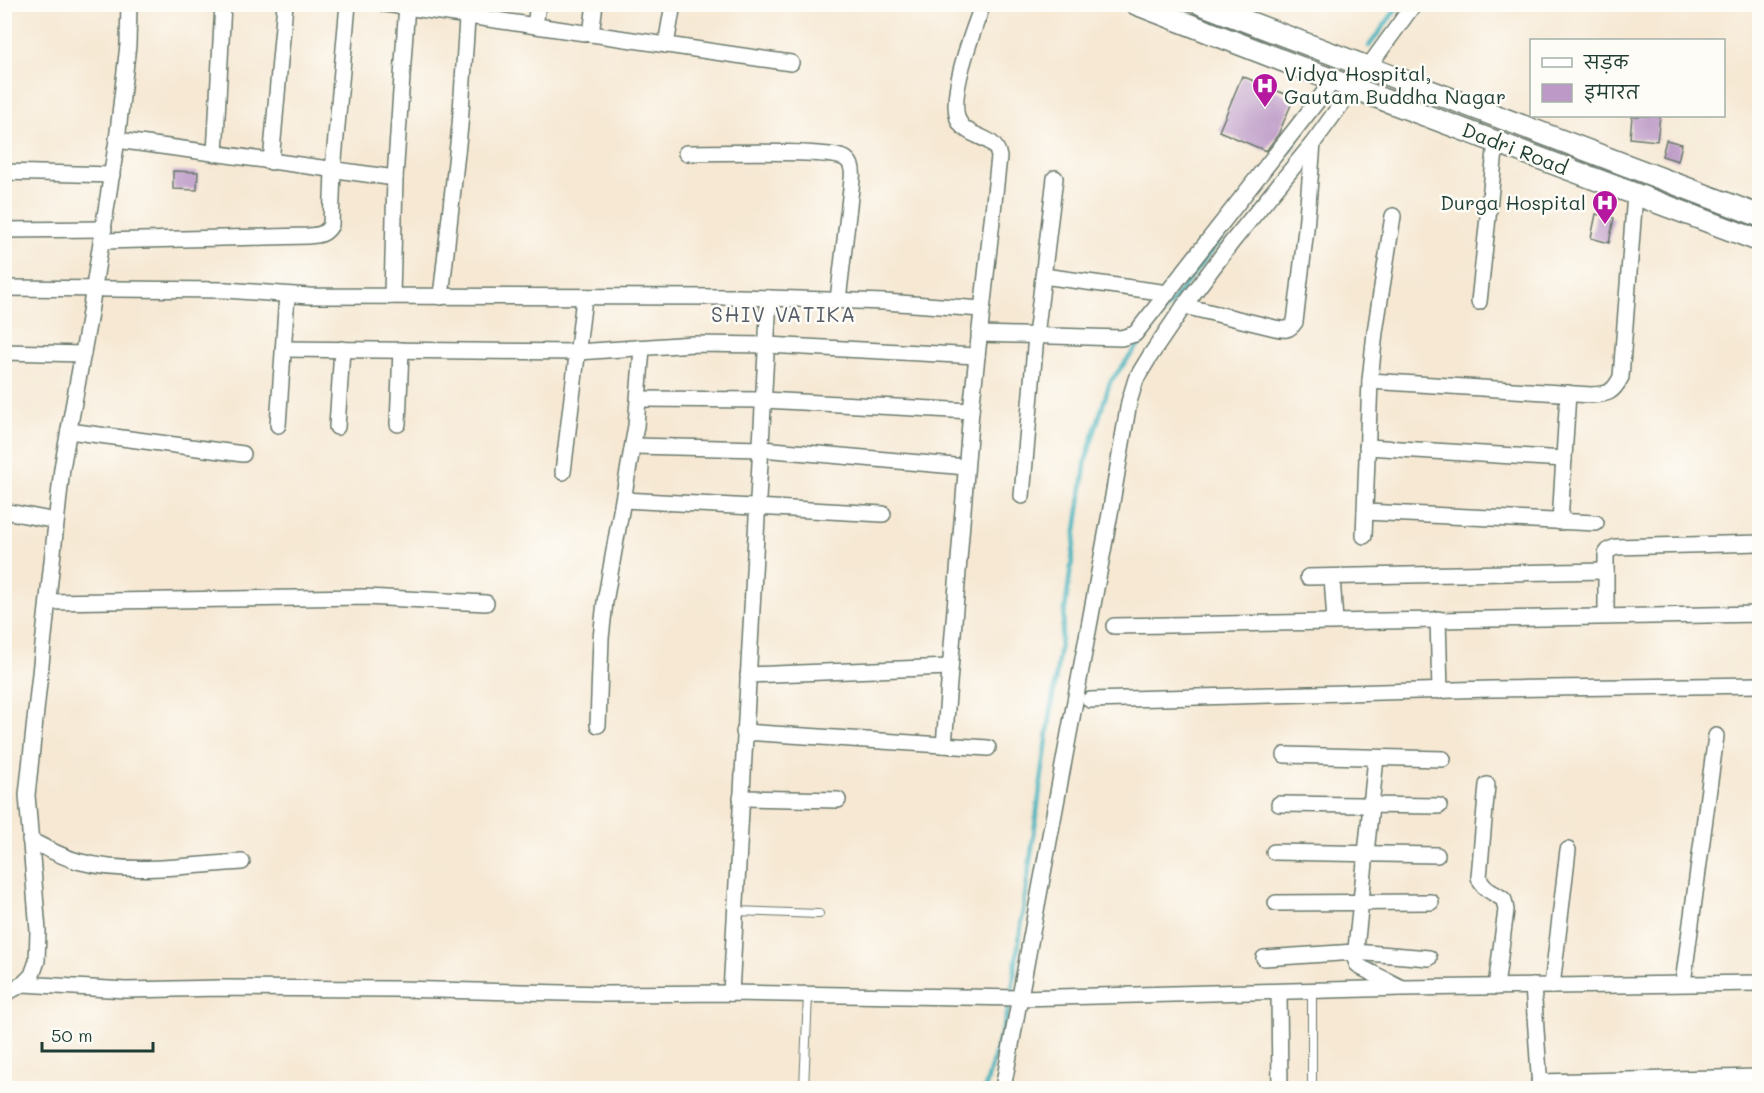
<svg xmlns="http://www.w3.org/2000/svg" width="1764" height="1093" font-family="Mali,'Playpen Sans Deva',sans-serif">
<rect width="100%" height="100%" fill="#fdfcf7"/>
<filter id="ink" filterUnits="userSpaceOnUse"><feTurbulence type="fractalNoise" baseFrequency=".0167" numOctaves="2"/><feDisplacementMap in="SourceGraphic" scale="12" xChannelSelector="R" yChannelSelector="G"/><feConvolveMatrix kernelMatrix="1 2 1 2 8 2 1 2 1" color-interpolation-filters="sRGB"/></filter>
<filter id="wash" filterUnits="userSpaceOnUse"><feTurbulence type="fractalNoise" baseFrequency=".008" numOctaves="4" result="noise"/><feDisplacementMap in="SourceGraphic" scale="24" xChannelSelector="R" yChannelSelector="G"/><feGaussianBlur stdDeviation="1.35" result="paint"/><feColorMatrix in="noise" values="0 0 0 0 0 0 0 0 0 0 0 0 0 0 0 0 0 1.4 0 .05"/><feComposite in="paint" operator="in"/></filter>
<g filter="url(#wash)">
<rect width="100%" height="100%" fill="#f6e8d3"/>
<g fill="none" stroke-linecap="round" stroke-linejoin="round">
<g stroke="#44b3be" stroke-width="4.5">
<polyline points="1369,46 1400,4"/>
<polyline points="985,1088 1010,1005 1086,459 1110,382 1296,141"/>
</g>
</g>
<g id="blocks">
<g fill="#bc99c6">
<polygon points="1242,76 1294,98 1278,135 1266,151 1219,131"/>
<polygon points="1632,116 1660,116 1657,141 1630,138"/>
<polygon points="1666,140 1682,144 1678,161 1662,156"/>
<polygon points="173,171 198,172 197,190 173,189"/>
<polygon points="1596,214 1614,218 1609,243 1591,238"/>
</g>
</g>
</g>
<g filter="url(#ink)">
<use href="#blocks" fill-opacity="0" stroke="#6a796c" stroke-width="1.5"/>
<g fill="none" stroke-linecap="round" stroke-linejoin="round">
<defs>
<g id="lane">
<polyline points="735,911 819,914"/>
<polyline points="804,1088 808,995"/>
<polyline points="1312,1088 1312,991"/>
</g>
<g id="street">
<polyline points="385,4 791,63"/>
<polyline points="535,26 538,4"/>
<polyline points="591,34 595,4"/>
<polyline points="666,45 673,4"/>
<polyline points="117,140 395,178"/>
<path d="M686,153C711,153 832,149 846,159C853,164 853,172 852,180L838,300"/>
<polyline points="215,154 223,4"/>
<polyline points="271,162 285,4"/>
<polyline points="4,172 112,175"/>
<polyline points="4,230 104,229"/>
<path d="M102,241L308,236C319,235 325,235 331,225L333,170L348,4"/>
<polyline points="1043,276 1168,293"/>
<polyline points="4,288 226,290 309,296 740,297 885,302 982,309"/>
<polyline points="392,296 395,178 407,4"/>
<polyline points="441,297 460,126 468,4"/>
<polyline points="1479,302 1496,142"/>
<path d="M1184,306L1275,328C1284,330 1289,331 1295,322L1306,229L1313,143"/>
<polyline points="979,334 1121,338 1135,334 1333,81"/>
<polyline points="283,349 578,352 693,344 767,345 977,356"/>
<polyline points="4,352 83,354"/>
<path d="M1370,381L1591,395C1608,394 1613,393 1621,377L1635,194"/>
<polyline points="639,399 764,400 971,411"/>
<polyline points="398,424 401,350"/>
<polyline points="278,425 287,295"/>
<polyline points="337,427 342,349"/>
<polyline points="69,431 243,454"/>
<polyline points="633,446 762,449 966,467"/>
<polyline points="1367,447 1564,459"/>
<polyline points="563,472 584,298"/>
<polyline points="1022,496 1036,336 1055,178"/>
<polyline points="624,500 883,514"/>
<polyline points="4,511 56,521"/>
<polyline points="1365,512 1596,523"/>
<polyline points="1560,522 1568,393"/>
<polyline points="1364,536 1370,381 1375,332 1393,216"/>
<polyline points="1308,577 1606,571"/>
<polyline points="1332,577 1335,621"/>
<polyline points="49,602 365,597 486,603"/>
<polyline points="1606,615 1606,554 1609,550 1616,547 1760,543"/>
<polyline points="1438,619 1440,691"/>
<polyline points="1114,626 1760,614"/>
<polyline points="748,675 950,667"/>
<polyline points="1090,700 1491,689 1760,685"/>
<polyline points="598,725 601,638 605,602 636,426 642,348"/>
<polyline points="744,732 988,748"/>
<path d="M944,745L971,411L999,157C996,136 974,139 962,126C943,106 974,28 983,4"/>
<polyline points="1285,755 1443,759"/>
<polyline points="1376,758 1355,958 1357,964 1362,968 1400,987"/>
<path d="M1487,785L1479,877C1482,890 1494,892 1504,900L1506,910L1496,987"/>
<polyline points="741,798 838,800"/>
<polyline points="1279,804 1439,806"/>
<path d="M30,840C46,848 63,858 81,862C132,875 190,865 242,862"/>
<polyline points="1274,852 1437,855"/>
<polyline points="1276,903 1431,902"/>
<polyline points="1264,958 1355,952 1429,958"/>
<polyline points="1683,983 1716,736"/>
<polyline points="23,984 126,990 221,988 397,989 605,994 731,993 1020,998 1403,988 1760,983"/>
<polyline points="1533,986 1540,1088"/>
<polyline points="1552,986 1568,850"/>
<polyline points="1279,992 1280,1088"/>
<polyline points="731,993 769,298"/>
<polyline points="4,994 23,984 32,975 37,961 38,931 27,795 62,468 88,325 117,140 128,45 129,4"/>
<polyline points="1539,1082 1760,1077"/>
<polyline points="1003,1088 1111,508 1129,402 1136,379 1150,356 1184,306 1232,242 1313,143 1414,4"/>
</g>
<g id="secondary">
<polyline points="1136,4 1387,101 1760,241"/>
<polyline points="1201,4 1760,216"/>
</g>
</defs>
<use href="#lane" stroke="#6a796c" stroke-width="10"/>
<use href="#street" stroke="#6a796c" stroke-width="18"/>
<use href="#secondary" stroke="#6a796c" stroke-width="24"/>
<use href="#lane" stroke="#fff" stroke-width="8"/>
<use href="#street" stroke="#fff" stroke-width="15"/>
<use href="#secondary" stroke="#fff" stroke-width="21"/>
</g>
</g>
<defs>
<symbol id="hospital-pin" viewBox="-11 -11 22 30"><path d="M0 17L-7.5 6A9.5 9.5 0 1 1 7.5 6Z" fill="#b5179e" stroke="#fdfcf7"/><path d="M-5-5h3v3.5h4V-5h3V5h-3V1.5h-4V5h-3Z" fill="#fff"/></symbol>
</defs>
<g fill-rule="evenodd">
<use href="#hospital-pin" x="1250" y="71" width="30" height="40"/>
<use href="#hospital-pin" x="1590" y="188" width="30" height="40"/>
</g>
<g text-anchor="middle" stroke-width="5" stroke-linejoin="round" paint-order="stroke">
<g font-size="20" fill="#1f3d34" stroke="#fdfcf7" text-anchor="start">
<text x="1284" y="81">Vidya Hospital,<tspan x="1284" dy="23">Gautam Buddha Nagar</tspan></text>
<text x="1586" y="210" text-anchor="end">Durga Hospital</text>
</g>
<g font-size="20" fill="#1f3d34" stroke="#fdfcf7">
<text transform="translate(1515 149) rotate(21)" y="7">Dadri Road</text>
</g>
<g font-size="21" letter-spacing="1.5" fill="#565d67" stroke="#fdfcf7">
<text x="784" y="322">SHIV VATIKA</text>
</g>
</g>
<rect width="1764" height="1093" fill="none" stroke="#fdfcf7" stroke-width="24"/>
<rect x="1530" y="39" width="195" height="78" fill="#fdfcf7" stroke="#a4b0a9" stroke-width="1.5"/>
<rect x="1542" y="58" width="30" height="9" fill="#ffffff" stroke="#a4b0a9" stroke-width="1.5"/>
<text x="1584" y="69" font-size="18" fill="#1f3d34">सड़क</text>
<rect x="1542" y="84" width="30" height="18" fill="#bc99c6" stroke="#a4b0a9" stroke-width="1.5"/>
<text x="1584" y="99" font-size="18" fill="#1f3d34">इमारत</text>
<path d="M42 1042v9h111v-9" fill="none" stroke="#1f3d34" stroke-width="3"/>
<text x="51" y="1042" font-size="18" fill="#1f3d34" stroke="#fdfcf7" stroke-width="4.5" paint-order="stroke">50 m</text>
</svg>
